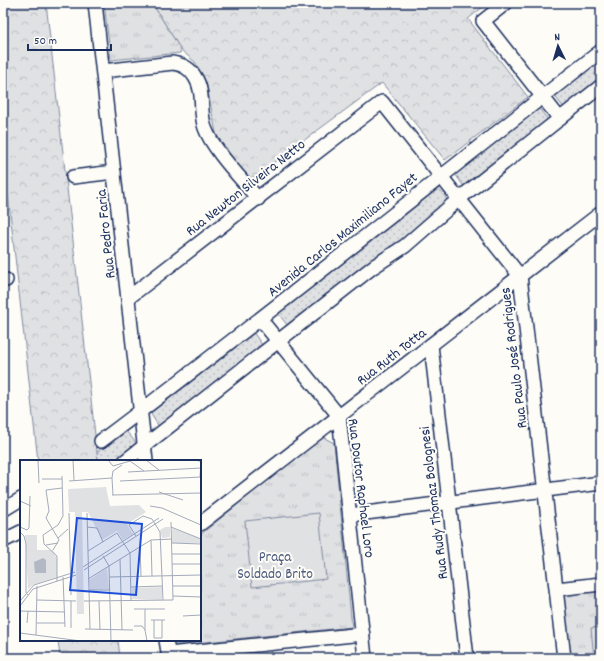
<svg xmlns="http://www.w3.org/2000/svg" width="604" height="661" font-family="Dekko,sans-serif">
<defs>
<pattern id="grass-dots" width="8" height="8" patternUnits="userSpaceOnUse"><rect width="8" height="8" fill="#e0e1e3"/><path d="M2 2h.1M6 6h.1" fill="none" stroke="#c0c1c5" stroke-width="1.8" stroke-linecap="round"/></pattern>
<pattern id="forest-crowns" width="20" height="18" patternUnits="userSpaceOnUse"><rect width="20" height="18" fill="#e0e1e3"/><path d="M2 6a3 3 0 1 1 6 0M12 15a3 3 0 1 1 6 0" fill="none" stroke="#c0c1c5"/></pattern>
<pattern id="park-tufts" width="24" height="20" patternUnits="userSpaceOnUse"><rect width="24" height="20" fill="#e0e1e3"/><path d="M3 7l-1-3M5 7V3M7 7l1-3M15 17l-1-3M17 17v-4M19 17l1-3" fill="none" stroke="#c0c1c5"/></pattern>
</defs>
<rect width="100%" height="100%" fill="#fdfcf7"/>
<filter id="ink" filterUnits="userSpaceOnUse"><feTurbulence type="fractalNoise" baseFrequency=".025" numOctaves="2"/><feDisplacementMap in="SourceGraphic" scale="8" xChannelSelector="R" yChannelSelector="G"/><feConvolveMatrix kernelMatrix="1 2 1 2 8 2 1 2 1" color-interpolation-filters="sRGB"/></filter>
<g filter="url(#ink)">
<g fill="url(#grass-dots)" stroke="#7e88a0">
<polygon points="601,57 601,81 565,109 553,94"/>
<polygon points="537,106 549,121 465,188 453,171"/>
<polygon points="437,186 449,202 403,241 288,326 277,312"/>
<polygon points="253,332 263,346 159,427 149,411"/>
<polygon points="125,430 137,444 116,461 98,461 97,452"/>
</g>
<g fill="url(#forest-crowns)" stroke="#7e88a0">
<polygon points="3,3 46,3 98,461 38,461 3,150"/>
<polygon points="152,3 488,3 468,19 528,97 445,160 382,83 250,180 217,138 206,82 195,62 181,50"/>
<polygon points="58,640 118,640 120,658 60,658"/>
</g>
<g fill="url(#park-tufts)" stroke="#7e88a0">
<polygon points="104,3 152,3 181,50 180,53 111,60"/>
<polygon points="321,436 334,443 352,627 176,645 176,640 200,640 200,535"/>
<polygon points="601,591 601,658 570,658 563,595"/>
</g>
<g fill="#e0e1e3" stroke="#7e88a0">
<polygon points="319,513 326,579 252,587 245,521"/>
<polygon points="601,627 601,658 594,658 591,628"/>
</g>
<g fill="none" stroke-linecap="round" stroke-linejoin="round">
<defs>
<g id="street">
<polyline points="95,3 146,461"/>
<polyline points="506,3 483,21 560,119"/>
<path d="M103,71L173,63C183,65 190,68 195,77C205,92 199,112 205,128C213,150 242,179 258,199"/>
<polyline points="73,177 114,172"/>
<polyline points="3,280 6,280"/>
<polyline points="128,298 382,102 520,276 564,658"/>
<polyline points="261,320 339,416 365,658"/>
<polyline points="431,345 467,658"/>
<path d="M101,441C270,314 434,181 601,51"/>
<polyline points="125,461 373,267 405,246 460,198 601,86"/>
<polyline points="3,510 21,499"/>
<polyline points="350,515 601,483"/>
<polyline points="200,524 601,213"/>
<polyline points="3,541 21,532"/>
<polyline points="557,589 601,584"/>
<polyline points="166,640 169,658"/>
<polyline points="168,654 363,634"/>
</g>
</defs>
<use href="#street" stroke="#1b2f5e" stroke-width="16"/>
<use href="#street" stroke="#fdfcf7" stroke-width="13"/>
</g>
</g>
<g text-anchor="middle" stroke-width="4" stroke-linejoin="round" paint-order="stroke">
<g font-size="15" fill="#1b2f5e" stroke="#fdfcf7">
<text transform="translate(245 187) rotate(-38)" y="5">Rua Newton Silveira Netto</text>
<text transform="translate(105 234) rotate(-96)" y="5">Rua Pedro Faria</text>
<text transform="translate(342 234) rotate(-39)" y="5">Avenida Carlos Maximiliano Fayet</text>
<text transform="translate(391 356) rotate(-38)" y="5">Rua Ruth Totta</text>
<text transform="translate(513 358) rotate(-97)" y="5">Rua Paulo José Rodrigues</text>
<text transform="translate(362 488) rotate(83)" y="5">Rua Doutor Raphael Loro</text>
<text transform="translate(433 503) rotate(-97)" y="5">Rua Rudy Thomaz Bolognesi</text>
</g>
<g font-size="15" fill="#4c5c7f" stroke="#fdfcf7">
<text x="275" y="561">Praça<tspan x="275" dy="17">Soldado Brito</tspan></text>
</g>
</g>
<g transform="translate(20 460)">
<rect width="181" height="181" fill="#fdfcf7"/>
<path d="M152,68L181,79V83H152Z" fill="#e0e1e3"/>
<path d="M86,27L90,46L119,45L126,52L107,64L113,74L103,80L97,71L82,80L68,52H62L64,154H57L55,52H49L48,29ZM145,67H150V77L142,78L140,70Z" fill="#e0e1e3"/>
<path d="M5,75H17V90H33L37,99V117L13,125L8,129ZM87,108L89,129L70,130L69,120ZM142,127V140L112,139V128Z" fill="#e0e1e3"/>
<path d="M23,98L26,100V113H15L14,102Z" fill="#b3b8c5"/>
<path fill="none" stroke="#a3aaba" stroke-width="1" d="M18,0L19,23M53,0L54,20M88,0L93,6L110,1L124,11M126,0L139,10M178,1H181L180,17M108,12L181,8M92,18L93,11L102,5M22,19H42M49,21L92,18L93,35M100,21L181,17M139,32L163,40M92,35L181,33M0,41L11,46M130,46L142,48L181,65M49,53L51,135M67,53L70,169M26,58L29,51L26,30L42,28M26,58L39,80L33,90M0,67L7,70L9,68L10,36M67,67L77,68L83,82M151,67L181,79M0,72L4,76L6,84V133L8,135M116,76L109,65L123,56L132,59L140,72L143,140M38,78L48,69M131,80L132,116M152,83L181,84M26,85L38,83M120,86L121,116M68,91L97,73L110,93L111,140M152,94H181M83,96L89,106L91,181M100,99L102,170M152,104H181M63,107L139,58M64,110L143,59M43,117L45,167M90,117L181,115M68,119L131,80L152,79M37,121V96L24,84L23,75L38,65L43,56L42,16M153,126H181M111,127L142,126M69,130H90M153,136L181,137M17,140L56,141M0,141L14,125L55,112M51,141V168M64,141L153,140L151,62M79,141L80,170M0,146L13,129L56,115M114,149H145M125,149V170M0,151L45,152M163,156L181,155M131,160H145M134,160V178H142V160M7,163L8,151M17,163H45M114,166H122L125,170L127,181M65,169L113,170M0,173L61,181M16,175L17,126"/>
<path fill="#1d4ed8" fill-opacity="0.15" stroke="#1d4ed8" stroke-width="2" d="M57,58L122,64L116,135L50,130Z"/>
<rect width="181" height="181" fill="none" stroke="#1b2f5e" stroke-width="2"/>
</g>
<rect width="604" height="661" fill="none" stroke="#fdfcf7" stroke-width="16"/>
<rect x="8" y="8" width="588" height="645" fill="none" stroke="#1b2f5e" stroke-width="1.5" filter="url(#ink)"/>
<g transform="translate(558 46) rotate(355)" stroke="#fdfcf7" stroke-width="3" paint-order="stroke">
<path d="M0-3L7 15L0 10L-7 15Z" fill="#1b2f5e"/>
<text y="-6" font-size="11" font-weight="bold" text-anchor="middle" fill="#1b2f5e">N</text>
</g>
<path d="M28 44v6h83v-6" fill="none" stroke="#1b2f5e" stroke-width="2"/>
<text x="34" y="44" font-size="12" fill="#1b2f5e" stroke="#fdfcf7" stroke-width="3" paint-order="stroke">50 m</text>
</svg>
